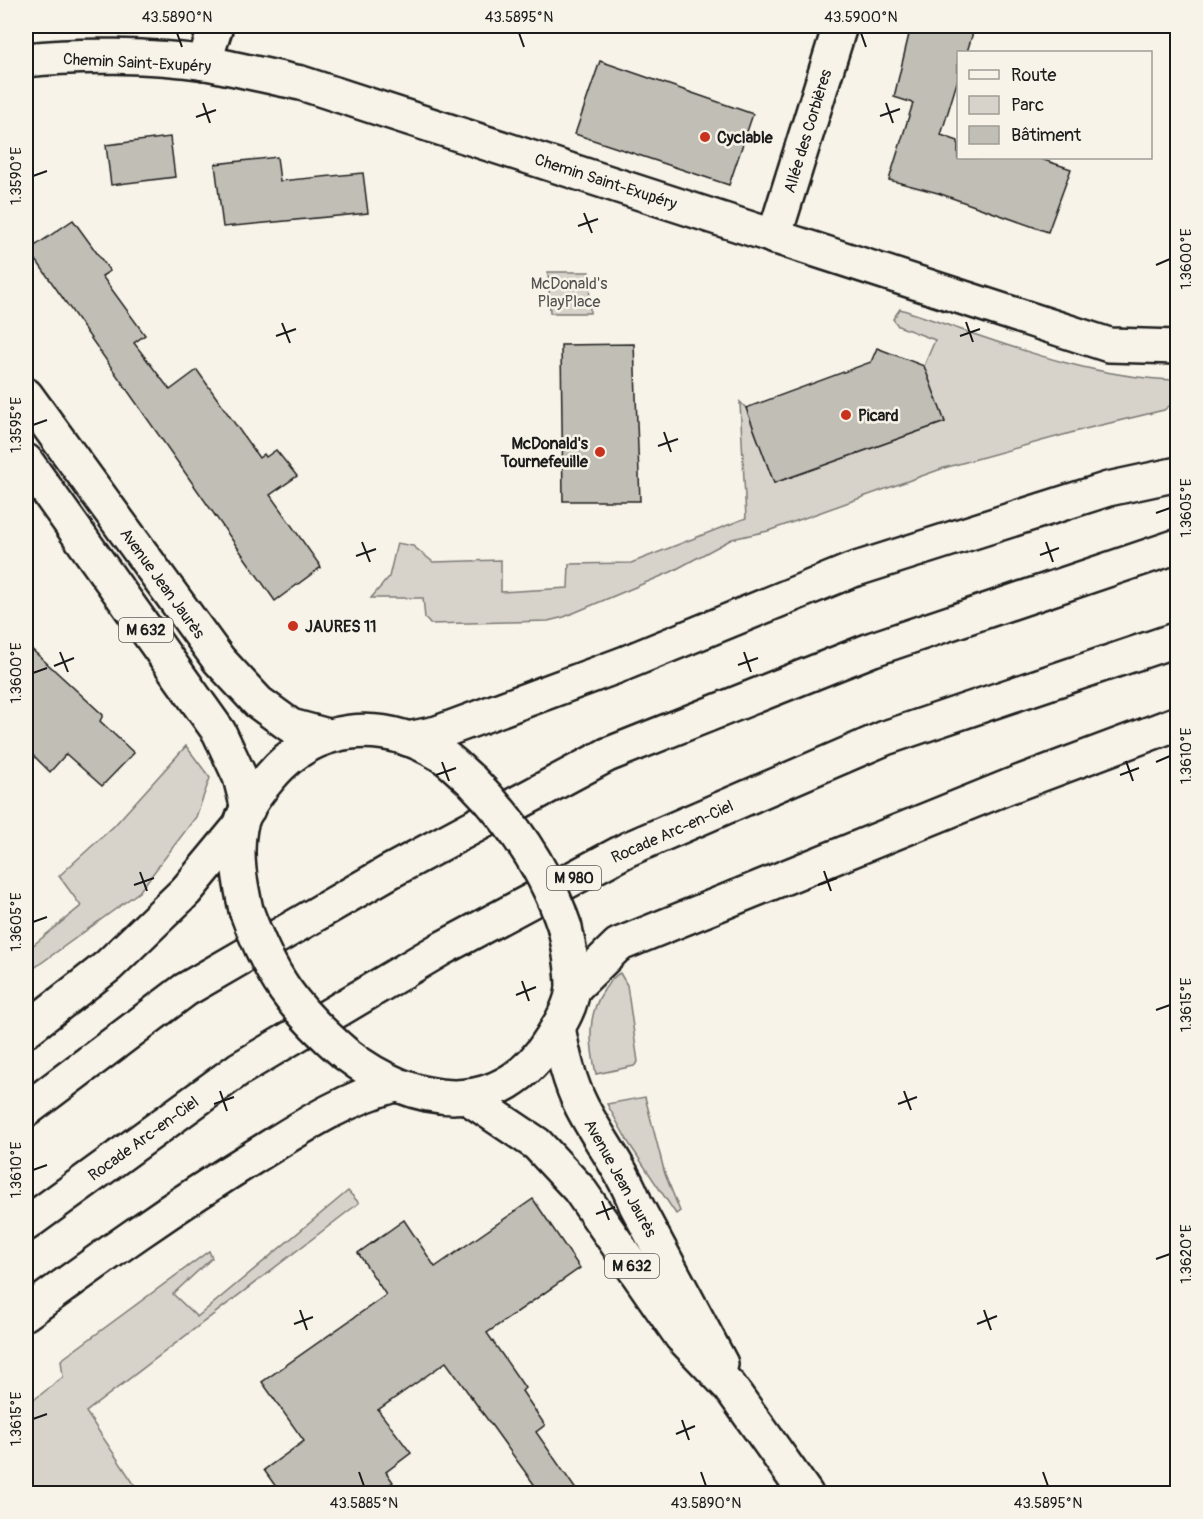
<svg xmlns="http://www.w3.org/2000/svg" width="1203" height="1519" font-family="Pangolin,sans-serif">
<rect width="100%" height="100%" fill="#f7f3e8"/>
<filter id="ink" filterUnits="userSpaceOnUse"><feTurbulence type="fractalNoise" baseFrequency=".0167" numOctaves="2"/><feDisplacementMap in="SourceGraphic" scale="12" xChannelSelector="R" yChannelSelector="G"/><feConvolveMatrix kernelMatrix="1 2 1 2 8 2 1 2 1" color-interpolation-filters="sRGB"/></filter>
<g filter="url(#ink)">
<g fill="#d7d3cb" stroke="#7a7874" stroke-width="1.5">
<polygon points="548,272 589,272 590,313 550,313"/>
<path d="M900,309C990,338 1082,378 1177,380V400L1164,410L1085,429L944,468L768,531L732,539L671,572L564,617L548,621L430,624L425,618L423,598H371L389,577L397,543L413,546L433,562L501,560V592L568,588L569,564L631,563L746,518L740,402L746,408L774,483L945,422L924,366L935,340L898,326L893,319Z"/>
<polygon points="186,746 210,778 196,817 139,892 26,974 26,951 81,906 59,876 114,826"/>
<path d="M620,973L627,985L638,1062L634,1066L596,1074C590,1045 586,1016 604,990C608,984 613,976 620,973Z"/>
<polygon points="645,1097 665,1174 680,1211 676,1214 630,1145 607,1104"/>
<polygon points="348,1191 359,1203 86,1412 140,1493 107,1493 105,1491 97,1494 26,1493 26,1406 63,1377 61,1360 209,1251 212,1258 173,1294 197,1317"/>
</g>
<g fill="#c0beb5" stroke="#1c1c1c" stroke-width="1.5">
<polygon points="911,26 975,26 967,52 958,52 958,79 941,135 958,141 958,158 1038,158 1071,169 1048,232 938,193 889,180 913,103 894,97"/>
<polygon points="600,61 753,114 729,185 575,134"/>
<polygon points="170,137 175,177 111,185 106,145"/>
<polygon points="277,157 280,181 363,173 368,213 223,227 215,164"/>
<polygon points="73,220 110,271 102,276 145,335 134,343 170,390 197,370 259,458 264,454 266,457 276,450 297,476 270,495 321,567 275,601 29,250"/>
<polygon points="634,344 640,501 563,501 561,345"/>
<polygon points="877,348 924,366 945,422 774,483 746,408 871,362"/>
<polygon points="26,644 103,715 100,721 134,753 102,786 66,754 50,772 34,756 26,756"/>
<polygon points="533,1199 580,1268 487,1333 525,1388 522,1391 545,1425 536,1432 579,1494 541,1494 446,1362 378,1410 411,1453 386,1472 393,1482 377,1494 281,1494 264,1470 304,1441 262,1382 386,1295 358,1253 404,1220 435,1267"/>
</g>
<g fill="none" stroke-linecap="round" stroke-linejoin="round">
<defs>
<g id="minor">
<polyline points="204,63 216,26"/>
<polyline points="774,237 840,26"/>
</g>
<path id="tertiary" d="M26,60C78,54 154,55 206,63C238,69 270,77 301,83L1109,345L1178,347"/>
<g id="primary">
<polyline points="26,395 219,660 258,702 291,726 328,736"/>
<polyline points="26,461 219,732 240,777 248,809"/>
<path d="M246,910C240,882 235,856 240,828C243,810 259,790 270,777C315,723 382,719 440,754C451,760 461,772 471,780"/>
<path d="M558,1027C563,1054 569,1082 582,1107C599,1140 623,1170 636,1205L721,1364"/>
<path d="M346,1054C414,1107 501,1121 552,1037C561,1023 572,1005 573,987C573,968 569,947 565,928"/>
<polyline points="467,1097 537,1144 579,1189 681,1336 730,1387 806,1494"/>
</g>
<g id="trunk">
<polyline points="408,739 437,733 623,664 850,571 1108,489 1178,474"/>
<polyline points="573,989 618,945 1010,786 1178,723"/>
<polyline points="26,1030 108,966 186,891 240,826"/>
<polyline points="26,1110 185,990 389,872 607,755 873,649 1178,546"/>
<polyline points="26,1224 239,1069 441,949 628,849 885,738 1178,639"/>
<path d="M26,1313C100,1259 174,1206 252,1158C299,1129 341,1100 395,1085"/>
</g>
</defs>
<use href="#minor" stroke="#1c1c1c" stroke-width="38"/>
<use href="#tertiary" stroke="#1c1c1c" stroke-width="38"/>
<use href="#primary" stroke="#1c1c1c" stroke-width="38"/>
<use href="#trunk" stroke="#1c1c1c" stroke-width="38"/>
<use href="#minor" stroke="#f7f3e8" stroke-width="33"/>
<use href="#tertiary" stroke="#f7f3e8" stroke-width="33"/>
<use href="#primary" stroke="#f7f3e8" stroke-width="33"/>
<use href="#trunk" stroke="#f7f3e8" stroke-width="33"/>
<defs>
<g id="primary-bridge">
<path d="M471,780C514,823 546,870 565,928"/>
<path d="M246,910C270,976 293,1009 346,1054"/>
</g>
</defs>
<use href="#primary-bridge" stroke="#1c1c1c" stroke-width="38" stroke-linecap="butt"/>
<use href="#primary-bridge" stroke="#f7f3e8" stroke-width="33"/>
</g>
</g>
<path fill="none" stroke="#1c1c1c" stroke-width="2" d="M177,33L182,47M519,33L524,47M861,33L866,47M203,103L210,123M886,103L893,123M880,116L900,109M196,117L216,110M33,176L47,171M584,213L592,233M578,226L598,219M1156,265L1170,259M966,322L973,342M282,323L290,343M276,336L296,329M960,336L980,329M33,425L47,420M664,432L671,452M658,446L678,439M1156,513L1170,508M362,542L370,562M1046,542L1053,562M1040,555L1059,548M356,556L376,549M60,652L68,672M744,652L751,672M738,665L758,658M54,666L74,658M33,673L47,668M1126,761L1133,781M442,762L449,781M1156,762L1170,756M436,775L456,768M1120,775L1139,768M824,871L831,891M140,872L147,891M134,885L154,878M818,885L837,878M33,922L47,917M522,981L529,1001M516,995L536,987M1156,1010L1170,1005M220,1091L227,1111M904,1091L911,1110M214,1104L234,1097M898,1104L917,1097M33,1170L47,1165M602,1201L609,1220M596,1214L615,1207M1156,1259L1170,1254M300,1310L307,1330M984,1310L991,1330M294,1324L313,1317M977,1324L997,1316M33,1419L47,1414M682,1420L689,1440M676,1434L695,1426M359,1472L364,1486M701,1472L706,1486M1043,1472L1048,1486"/>
<g fill="#c8321e" stroke="#f7f3e8" stroke-width="2">
<circle cx="705" cy="137" r="6"/>
<circle cx="846" cy="415" r="6"/>
<circle cx="600" cy="452" r="6"/>
<circle cx="293" cy="626" r="6"/>
</g>
<g text-anchor="middle" stroke-width="5" stroke-linejoin="round" paint-order="stroke">
<g fill="#f7f3e8" stroke="#5e5c59" stroke-width="1.5">
<rect x="119" y="618" width="54" height="24" rx="4.5"/>
<rect x="547" y="866" width="54" height="24" rx="4.5"/>
<rect x="605" y="1254" width="54" height="24" rx="4.5"/>
</g>
<g font-size="15" font-weight="bold" fill="#1c1c1c">
<text x="146" y="635">M 632</text>
<text x="574" y="883">M 980</text>
<text x="632" y="1271">M 632</text>
</g>
<g font-size="16" fill="#1c1c1c" stroke="#f7f3e8">
<text transform="translate(137 62) rotate(3)" y="6">Chemin Saint-Exupéry</text>
<text transform="translate(807 131) rotate(-73)" y="6">Allée des Corbières</text>
<text transform="translate(606 181) rotate(18)" y="6">Chemin Saint-Exupéry</text>
<text transform="translate(163 583) rotate(54)" y="6">Avenue Jean Jaurès</text>
<text transform="translate(672 831) rotate(-24)" y="6">Rocade Arc-en-Ciel</text>
<text transform="translate(143 1138) rotate(-36)" y="6">Rocade Arc-en-Ciel</text>
<text transform="translate(621 1178) rotate(61)" y="6">Avenue Jean Jaurès</text>
</g>
<g font-size="16" font-weight="bold" fill="#1c1c1c" stroke="#f7f3e8" text-anchor="start">
<text x="717" y="143">Cyclable</text>
<text x="858" y="421">Picard</text>
<text x="588" y="449" text-anchor="end">McDonald's<tspan x="588" dy="18">Tournefeuille</tspan></text>
<text x="305" y="632">JAURES 11</text>
</g>
<g font-size="16" fill="#545351" stroke="#f7f3e8">
<text x="569" y="289">McDonald's<tspan x="569" dy="18">PlayPlace</tspan></text>
</g>
</g>
<rect width="1203" height="1519" fill="none" stroke="#f7f3e8" stroke-width="66"/>
<rect x="957" y="51" width="195" height="108" fill="#f7f3e8" stroke="#9f9d96" stroke-width="1.5"/>
<rect x="969" y="70" width="30" height="9" fill="#f7f3e8" stroke="#9f9d96" stroke-width="1.5"/>
<text x="1011" y="81" font-size="18" fill="#1c1c1c">Route</text>
<rect x="969" y="96" width="30" height="18" fill="#d7d3cb" stroke="#9f9d96" stroke-width="1.5"/>
<text x="1011" y="111" font-size="18" fill="#1c1c1c">Parc</text>
<rect x="969" y="126" width="30" height="18" fill="#c0beb5" stroke="#9f9d96" stroke-width="1.5"/>
<text x="1011" y="141" font-size="18" fill="#1c1c1c">Bâtiment</text>
<rect x="33" y="33" width="1137" height="1453" fill="none" stroke="#1c1c1c" stroke-width="2"/>
<g font-size="15" text-anchor="middle" fill="#1c1c1c">
<text x="177" y="22">43.5890°N</text>
<text x="519" y="22">43.5895°N</text>
<text x="861" y="22">43.5900°N</text>
<text transform="translate(16 176) rotate(-90)" y="5">1.3590°E</text>
<text transform="translate(1186 259) rotate(-90)" y="5">1.3600°E</text>
<text transform="translate(16 425) rotate(-90)" y="5">1.3595°E</text>
<text transform="translate(1186 508) rotate(-90)" y="5">1.3605°E</text>
<text transform="translate(16 673) rotate(-90)" y="5">1.3600°E</text>
<text transform="translate(1186 756) rotate(-90)" y="5">1.3610°E</text>
<text transform="translate(16 922) rotate(-90)" y="5">1.3605°E</text>
<text transform="translate(1186 1005) rotate(-90)" y="5">1.3615°E</text>
<text transform="translate(16 1170) rotate(-90)" y="5">1.3610°E</text>
<text transform="translate(1186 1254) rotate(-90)" y="5">1.3620°E</text>
<text transform="translate(16 1419) rotate(-90)" y="5">1.3615°E</text>
<text x="364" y="1508">43.5885°N</text>
<text x="706" y="1508">43.5890°N</text>
<text x="1048" y="1508">43.5895°N</text>
</g>
</svg>
